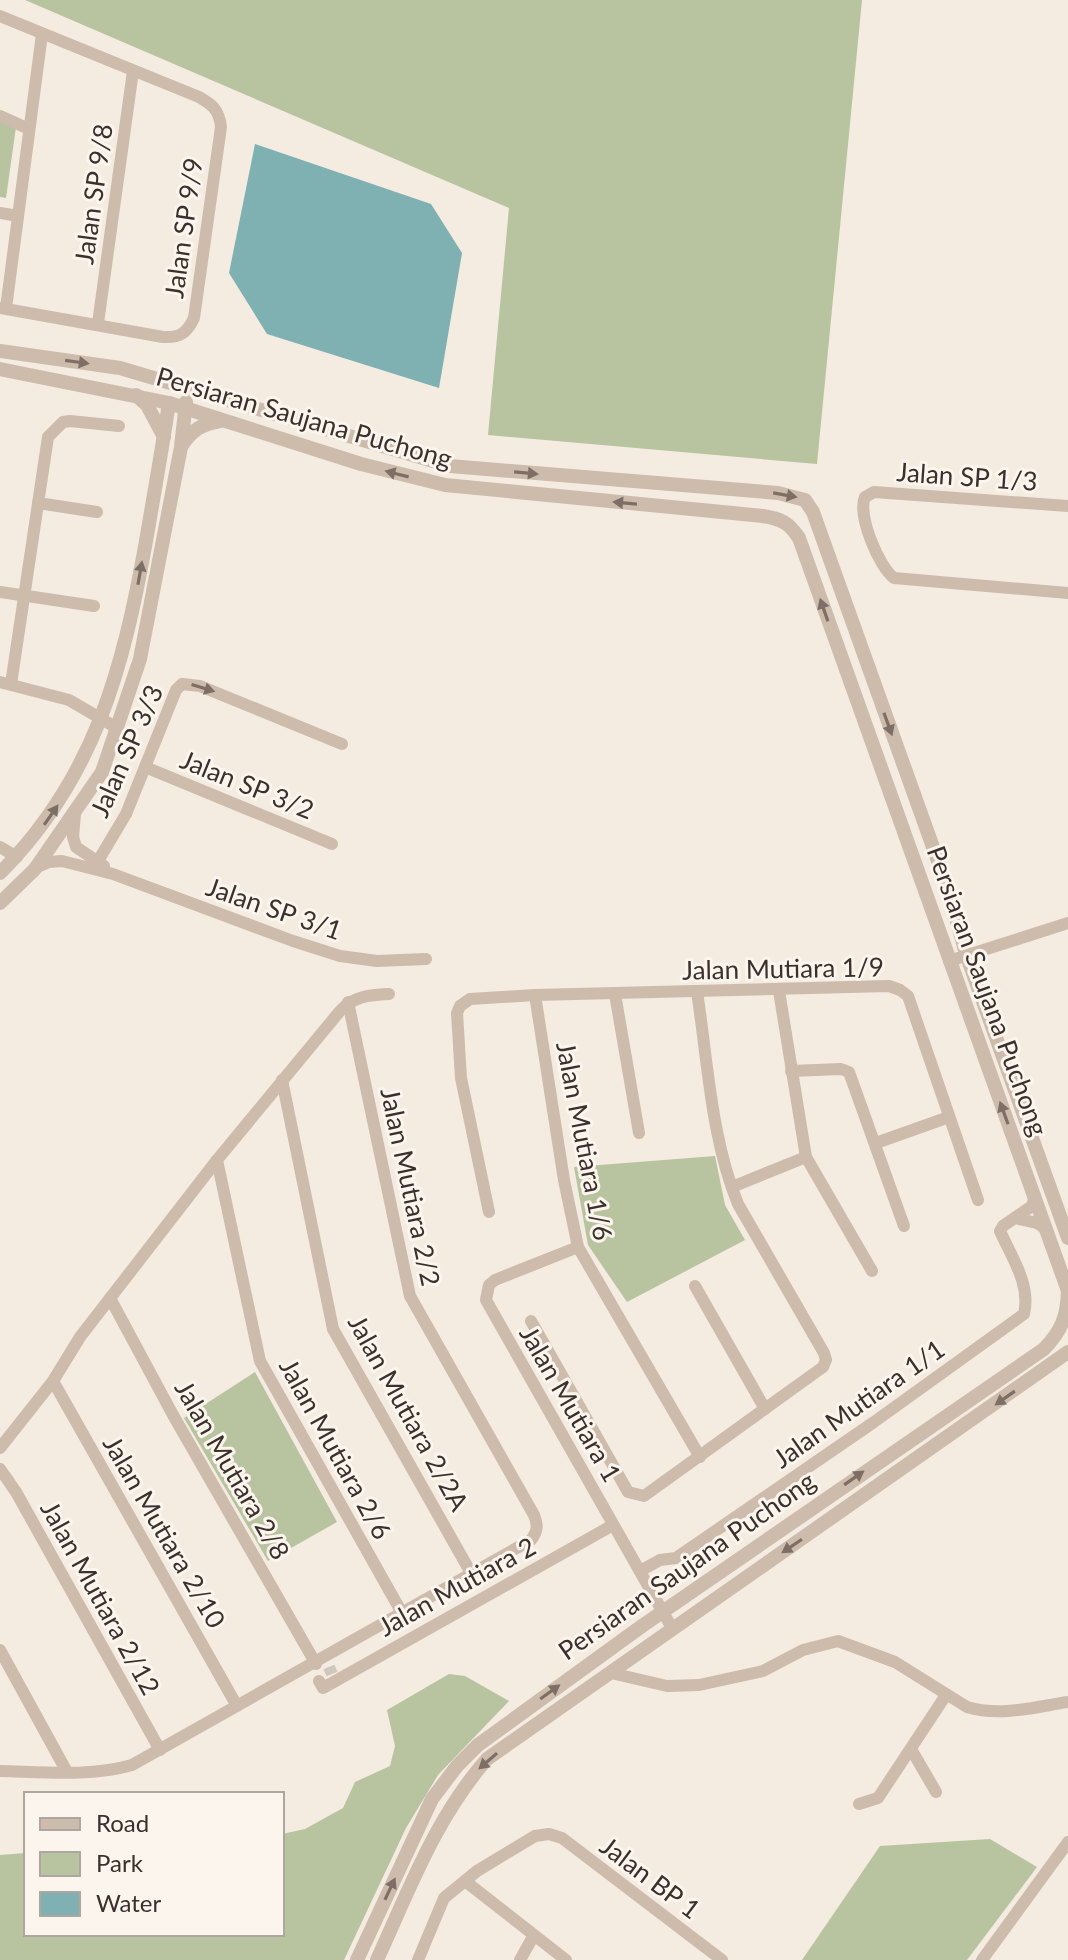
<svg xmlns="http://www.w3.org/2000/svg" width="1068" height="1960" font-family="Lato,sans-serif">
<rect width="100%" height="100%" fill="#f4ebe1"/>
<g fill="#b8c4a0">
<polygon points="25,0 862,0 817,464 488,435 509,208"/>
<polygon points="0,120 16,127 6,198 0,197"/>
<polygon points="715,1156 725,1205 745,1240 627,1302 588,1245 574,1167"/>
<polygon points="255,1372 337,1522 268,1561 184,1418"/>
<polygon points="449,1674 465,1676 509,1701 438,1775 406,1828 344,1960 0,1960 0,1855 26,1853 26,1934 282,1934 282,1834 305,1829 343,1808 355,1782 390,1766 395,1746 387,1710"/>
<polygon points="990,1839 1037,1867 967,1960 802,1960 880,1846"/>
</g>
<polygon fill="#7fb0b2" points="255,144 431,204 462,253 439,388 267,334 229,273"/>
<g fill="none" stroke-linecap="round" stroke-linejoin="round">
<polyline stroke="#cfc6bd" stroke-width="12" stroke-dasharray="12 6" stroke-linecap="butt" points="329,1667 332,1674"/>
<g stroke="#cdbbac" stroke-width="12">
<path d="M0,16L199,97C213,105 219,110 221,127L194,318C187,333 180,338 163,337L0,308"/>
<polyline points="0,116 29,129"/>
<polyline points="0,213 18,216"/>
<polyline points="6,308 42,34"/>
<polyline points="98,323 133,71"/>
<polyline points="38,503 97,512"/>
<path d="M1068,506L874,492L865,497C857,515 879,567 894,578L1068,593"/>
<polyline points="0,592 94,606"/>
<polyline points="0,682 69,700 117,728"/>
<polyline points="11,684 48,437 63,422 70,421 119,426"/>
<polyline points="145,767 332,844"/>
<polyline points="75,814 73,837 76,847 104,866"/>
<polyline points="0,847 17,857"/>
<polyline points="98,861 126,814 176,690 182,684 200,686 342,744"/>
<polyline points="35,868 49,862 62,861 113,874 293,941 340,956 377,961 426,959"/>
<polyline points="949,961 1068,923"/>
<polyline points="779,991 806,1157 872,1271"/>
<polyline points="615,994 639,1133"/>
<polyline points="535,995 564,1180 578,1247 700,1457"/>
<polyline points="791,1071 841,1069 849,1072 904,1226"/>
<polyline points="282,1080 333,1329 471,1573"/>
<polyline points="876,1143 949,1117"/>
<polyline points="217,1160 260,1361 402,1613"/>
<polyline points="732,1187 806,1157"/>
<polyline points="489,1212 461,1078 457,1013 460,1006 470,999 535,995 889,986 900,990 908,996 978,1200"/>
<polyline points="1015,1218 1037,1223 1046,1229"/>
<polyline points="578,1247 495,1280 489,1285 486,1300 672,1628"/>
<polyline points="695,1286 765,1409"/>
<polyline points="110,1298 173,1415 316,1664"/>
<path d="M531,1321L628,1492L644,1496L823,1367L826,1360L824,1353L738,1204C711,1138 708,1063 697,992"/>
<polyline points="53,1381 237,1706"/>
<path d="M0,1448L53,1381L80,1337L217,1160L340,1011C354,996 369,995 389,994"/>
<polyline points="0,1469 16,1492 160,1750"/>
<path d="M640,1571L660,1560L676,1558L874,1422L1024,1314C1031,1285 1012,1258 1000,1231L1003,1226L1032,1206L1035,1196"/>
<polyline points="0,1650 67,1772"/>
<path d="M611,1673L667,1686L699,1685L763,1671L803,1650L838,1641L895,1662L967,1707C1000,1717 1035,1707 1068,1702"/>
<polyline points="319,1681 323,1688 613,1525"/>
<polyline points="911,1749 936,1792"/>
<path d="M0,1771C42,1772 91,1777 132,1765L531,1540C538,1531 538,1525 534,1515L410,1296L348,1002"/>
<polyline points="859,1804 878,1798 946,1695"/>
<polyline points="465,1881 566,1960"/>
<polyline points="418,1960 444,1898 477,1871 535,1836 549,1834 562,1838 722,1960"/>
<polyline points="520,1960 534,1935"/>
<polyline points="982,1960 1068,1842"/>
</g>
<g stroke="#cdbbac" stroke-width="14">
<polyline points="0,351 120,368 450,466 778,493 805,500 813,512 948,889 966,954 1068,1238"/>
<path d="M0,369L169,403L361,464L445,485L763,516C782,519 789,523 799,538L1068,1291C1067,1317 1062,1330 1044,1349L642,1626L478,1745L457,1766L432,1799L357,1960"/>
<polyline points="136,395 147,405 164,437"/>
<path d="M182,445C192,430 202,424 220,421"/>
<path d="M0,873C95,778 123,669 146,541C154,495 162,449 169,403"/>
<polyline points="0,903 35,869 102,772 140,659 181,447 186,402"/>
<path d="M377,1960C409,1890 436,1817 487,1759L1068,1352"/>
</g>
</g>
<defs><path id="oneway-solid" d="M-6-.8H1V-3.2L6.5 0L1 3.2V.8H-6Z" transform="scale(2)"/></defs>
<g fill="#7d6f65">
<use href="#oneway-solid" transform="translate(77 362) rotate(8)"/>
<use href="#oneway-solid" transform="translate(526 473) rotate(5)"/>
<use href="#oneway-solid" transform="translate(397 474) rotate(-166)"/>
<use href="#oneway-solid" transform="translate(785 495) rotate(10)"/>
<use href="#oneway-solid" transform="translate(625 503) rotate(-175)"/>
<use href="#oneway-solid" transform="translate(140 573) rotate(-80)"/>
<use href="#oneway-solid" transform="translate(824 610) rotate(-109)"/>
<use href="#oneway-solid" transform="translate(203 688) rotate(17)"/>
<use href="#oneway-solid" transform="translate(888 724) rotate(70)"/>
<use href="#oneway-solid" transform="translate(51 815) rotate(-55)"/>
<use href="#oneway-solid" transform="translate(1004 1113) rotate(-110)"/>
<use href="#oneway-solid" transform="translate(1005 1398) rotate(145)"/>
<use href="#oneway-solid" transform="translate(854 1478) rotate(-35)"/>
<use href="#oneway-solid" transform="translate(792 1546) rotate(146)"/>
<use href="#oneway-solid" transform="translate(550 1692) rotate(-36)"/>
<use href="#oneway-solid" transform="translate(488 1761) rotate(139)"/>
<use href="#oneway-solid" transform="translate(390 1889) rotate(-65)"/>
</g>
<g text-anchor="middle" stroke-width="6" stroke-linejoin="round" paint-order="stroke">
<g font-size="26" fill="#3b302b" stroke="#fbf5ee">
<text transform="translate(94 194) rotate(-82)" y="9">Jalan SP 9/8</text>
<text transform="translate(184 228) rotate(-82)" y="9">Jalan SP 9/9</text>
<text transform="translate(304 418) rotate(16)" y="9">Persiaran Saujana Puchong</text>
<text transform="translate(967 477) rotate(4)" y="9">Jalan SP 1/3</text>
<text transform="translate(127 751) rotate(-66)" y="9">Jalan SP 3/3</text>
<text transform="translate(247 785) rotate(22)" y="9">Jalan SP 3/2</text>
<text transform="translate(274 909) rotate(19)" y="9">Jalan SP 3/1</text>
<text transform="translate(783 969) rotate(-1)" y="9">Jalan Mutiara 1/9</text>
<text transform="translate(987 991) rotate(70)" y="9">Persiaran Saujana Puchong</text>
<text transform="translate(584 1141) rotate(79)" y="9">Jalan Mutiara 1/6</text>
<text transform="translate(410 1187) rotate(78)" y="9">Jalan Mutiara 2/2</text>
<text transform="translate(570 1404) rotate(60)" y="9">Jalan Mutiara 1</text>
<text transform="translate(859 1404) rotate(-35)" y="9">Jalan Mutiara 1/1</text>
<text transform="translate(408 1413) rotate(61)" y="9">Jalan Mutiara 2/2A</text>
<text transform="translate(335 1449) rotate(61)" y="9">Jalan Mutiara 2/6</text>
<text transform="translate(232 1470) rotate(60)" y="9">Jalan Mutiara 2/8</text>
<text transform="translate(164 1532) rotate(60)" y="9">Jalan Mutiara 2/10</text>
<text transform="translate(687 1566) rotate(-35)" y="9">Persiaran Saujana Puchong</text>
<text transform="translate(457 1587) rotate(-29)" y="9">Jalan Mutiara 2</text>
<text transform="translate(100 1598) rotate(61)" y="9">Jalan Mutiara 2/12</text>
<text transform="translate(650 1878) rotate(37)" y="9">Jalan BP 1</text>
</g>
</g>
<rect x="24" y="1792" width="260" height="144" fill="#fbf5ee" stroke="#aea6a0" stroke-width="2"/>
<rect x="40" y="1818" width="40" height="12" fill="#cdbbac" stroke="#aea6a0" stroke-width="2"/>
<text x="96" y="1832" font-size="24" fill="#3b302b">Road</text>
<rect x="40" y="1852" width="40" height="24" fill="#b8c4a0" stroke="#aea6a0" stroke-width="2"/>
<text x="96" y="1872" font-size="24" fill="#3b302b">Park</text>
<rect x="40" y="1892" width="40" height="24" fill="#7fb0b2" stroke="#aea6a0" stroke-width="2"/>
<text x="96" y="1912" font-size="24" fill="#3b302b">Water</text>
</svg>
